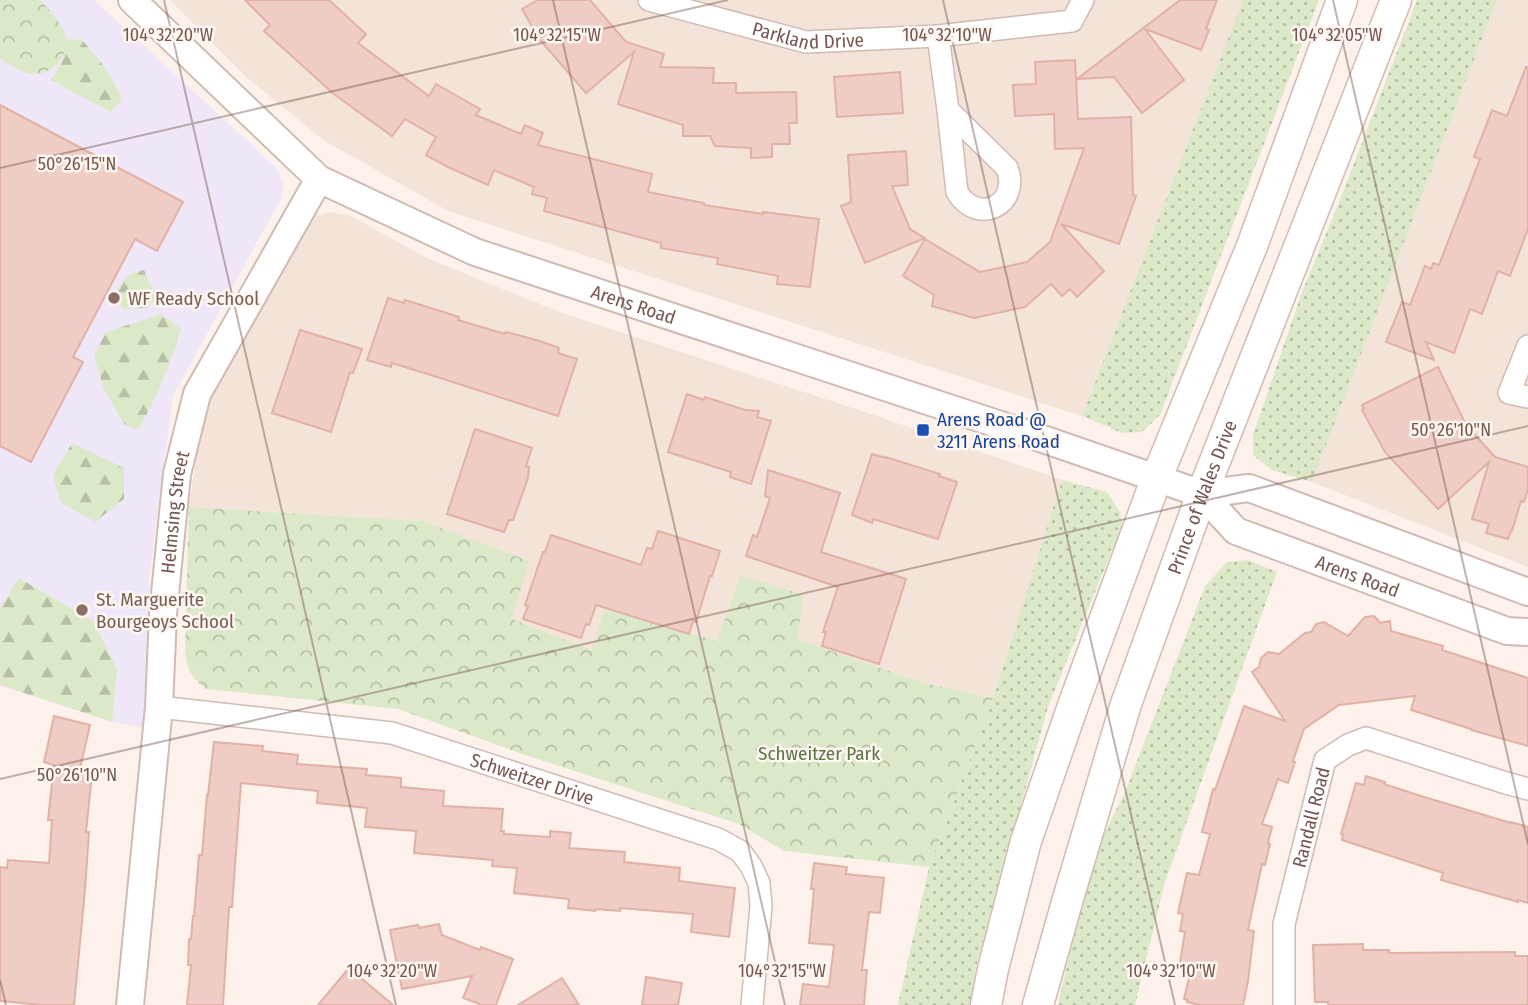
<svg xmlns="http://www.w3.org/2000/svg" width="1528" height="1005" font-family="'Fira Sans Condensed',sans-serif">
<defs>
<pattern id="grass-dots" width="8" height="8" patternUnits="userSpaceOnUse" patternTransform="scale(1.75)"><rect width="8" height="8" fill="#dce9c9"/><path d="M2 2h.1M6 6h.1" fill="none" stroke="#b7c0a6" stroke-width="1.8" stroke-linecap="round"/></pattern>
<pattern id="forest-firs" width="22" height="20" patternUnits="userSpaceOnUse" patternTransform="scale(1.75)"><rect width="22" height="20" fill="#dce9c9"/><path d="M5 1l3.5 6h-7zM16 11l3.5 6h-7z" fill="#b7c0a6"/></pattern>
<pattern id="park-crowns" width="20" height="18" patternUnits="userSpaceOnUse" patternTransform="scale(1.75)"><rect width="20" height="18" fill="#dce9c9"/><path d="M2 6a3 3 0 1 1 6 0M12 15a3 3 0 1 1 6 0" fill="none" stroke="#b7c0a6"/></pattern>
</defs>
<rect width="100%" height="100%" fill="#fcf2eb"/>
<g fill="#f3e3d9">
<polygon points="170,0 1243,0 1082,416 448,211 325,141 246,77"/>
<polygon points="1497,0 1528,0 1528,567 1312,482"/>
<polygon points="330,212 351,216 429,259 562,313 868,413 1062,480 993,698 924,683 796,639 739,576 717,641 606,609 593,650 512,619 528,561 423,521 189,507 204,402 298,228 316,216"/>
</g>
<polygon fill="#efe7f8" points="0,0 94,0 275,166 284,184 281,199 173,396 148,585 164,593 157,730 112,722 0,685"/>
<g fill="url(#grass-dots)">
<polygon points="1243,0 1319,0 1160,415 1142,432 1122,433 1082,416"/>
<polygon points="1417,0 1497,0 1312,482 1272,470 1253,455 1253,435 1302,292 1336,210"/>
<polygon points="1062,480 1107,492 1120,512 1122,526 1048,707 976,967 970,1005 898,1005 929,867 993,698"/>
<polygon points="1248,560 1277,572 1165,882 1135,1005 1058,1005 1074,934 1101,840 1125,792 1205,586 1227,562"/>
</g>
<g fill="url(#forest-firs)">
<path d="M65,39L82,40C99,59 113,75 122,100L110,112L51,80L63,60Z"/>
<polygon points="144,270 156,299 147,308 122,309 116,291 130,274"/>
<path d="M161,314L181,329C170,365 157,397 138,430L124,424L104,389L94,356L106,332Z"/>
<polygon points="72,443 124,468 124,499 95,522 61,503 53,475"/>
<polygon points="19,578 94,622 117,670 112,722 0,685 0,608"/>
</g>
<g fill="url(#park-crowns)">
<path d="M0,0H41C48,9 59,20 64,31C72,51 56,74 35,74C23,74 11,65 0,59Z"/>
<path d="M189,507L423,521L529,561L512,619L592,650L605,609L717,641L740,575L804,595L797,639L924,683L993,698L929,867L784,851L739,824L528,756L398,709L206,689C188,675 186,666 185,644Z"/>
</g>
<g fill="#f0cdc4" stroke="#e1b1a5" stroke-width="2">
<polygon points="245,0 329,0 366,34 358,43 429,96 436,84 480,109 476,115 521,134 525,125 543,133 538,145 652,174 648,192 704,203 704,205 763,214 763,212 819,219 810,287 777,284 778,276 717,264 718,258 661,248 661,243 544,211 547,198 532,194 534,187 494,170 488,185 448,167 426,155 436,137 405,119 392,136 335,95 264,31 270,25"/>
<polygon points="538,0 590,0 626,42 664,54 660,67 714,68 713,83 736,83 736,93 796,92 797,123 789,123 790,144 772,144 772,157 751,158 751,148 715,146 710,136 683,136 683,125 618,104 634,52 586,93 540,40 522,9"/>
<polygon points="1180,0 1217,0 1206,29 1209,30 1201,50 1145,29 1184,80 1142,113 1114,77 1077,79"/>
<polygon points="1075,60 1078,119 1131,117 1133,195 1136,196 1119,244 1061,224 1104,271 1077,297 1070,289 1062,296 1051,284 1025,307 974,318 932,306 934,295 903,276 925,239 980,272 1027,262 1050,242 1084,148 1055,149 1054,114 1015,116 1013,85 1036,84 1035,62"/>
<polygon points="1526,67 1528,67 1528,229 1510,276 1498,271 1482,314 1470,309 1454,353 1426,342 1434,360 1386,342 1402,302 1410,305 1425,266 1431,269 1433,263 1439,265 1480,159 1474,157 1492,110 1507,116"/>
<polygon points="900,72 903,113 837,117 834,77"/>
<polygon points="0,105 183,202 157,251 135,239 73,357 83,362 31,462 0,446"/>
<polygon points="906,151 908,185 892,186 910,229 925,238 865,263 841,206 851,202 848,155"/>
<polygon points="388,298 404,303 405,300 459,317 458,320 505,334 506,332 540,341 559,348 558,353 577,359 558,416 434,376 392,363 391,367 367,360"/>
<polygon points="300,330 362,349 353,373 350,372 331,432 272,413"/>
<polygon points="1438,367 1466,425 1495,457 1528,467 1528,489 1524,502 1521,501 1512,531 1511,531 1508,539 1486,533 1489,524 1472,519 1489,462 1438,509 1385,452 1362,410 1364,409 1362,405"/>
<polygon points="687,394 704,400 705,397 745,410 759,411 757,417 771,421 751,484 730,477 731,472 668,452"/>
<polygon points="475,429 532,448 526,466 529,467 528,478 513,520 509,520 504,532 447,514"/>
<polygon points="872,454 886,458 886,457 940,474 939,476 957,482 938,539 873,519 872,523 852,515"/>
<polygon points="768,470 840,493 821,552 906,579 879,664 822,646 826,632 823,632 838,587 746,556 753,535 757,537 770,498 765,496"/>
<polygon points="658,531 720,551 712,576 710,576 696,622 693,621 689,634 596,605 589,625 586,624 581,638 523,619 528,606 525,605 543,552 545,552 551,535 641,565 647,548 652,549"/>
<polygon points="1374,616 1380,623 1390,621 1391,631 1443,646 1442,650 1528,678 1528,746 1471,730 1471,729 1411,710 1415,696 1339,705 1304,729 1293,761 1295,762 1288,783 1278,779 1262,824 1272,827 1268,843 1270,844 1265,865 1262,864 1248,930 1254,931 1248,981 1243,1005 1199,1005 1187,1002 1188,1000 1184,999 1192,965 1180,963 1185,932 1180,931 1183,914 1178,913 1187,873 1199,875 1210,834 1202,832 1213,789 1215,790 1244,706 1285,721 1252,672 1259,667 1261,658 1268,652 1279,654 1305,633 1311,632 1316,624 1324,622 1348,636 1365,617"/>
<polygon points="54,716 90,725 79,773 92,774 86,832 89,832 85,890 74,1005 42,1005 0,1001 0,867 7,868 8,860 49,863 52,820 48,820 54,765 44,762"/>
<polygon points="214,742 263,746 262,751 298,755 297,764 367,769 366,775 401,778 401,787 444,791 443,806 503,809 501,831 504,831 504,834 550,837 550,831 571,833 569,848 625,852 624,862 680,868 679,881 735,888 729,937 691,932 693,914 620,908 620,911 595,909 595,911 568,908 569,899 514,893 517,868 492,866 493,860 414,853 416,831 365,827 367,808 317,803 318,791 241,783 232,907 229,907 223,1005 187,1005 191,965 188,965 189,939 191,939 193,916 194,916 199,855 202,855 207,795 208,795"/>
<polygon points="1366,776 1385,782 1384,784 1424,797 1511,823 1511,822 1528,827 1528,903 1518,900 1518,902 1441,880 1443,873 1342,840 1343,835 1341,834 1356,783 1364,785"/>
<polygon points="814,863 847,867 846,874 884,878 880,913 869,912 862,970 867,970 864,1005 800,1005 803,984 829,987 834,945 809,943 814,889 811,889"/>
<polygon points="439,924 442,935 480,950 481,947 513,959 496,1005 482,1005 463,998 472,976 402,989 390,930 418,925 419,928"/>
<polygon points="1363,944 1363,950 1389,950 1389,953 1515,952 1515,956 1528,956 1528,1005 1328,1005 1328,1002 1315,1002 1313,945"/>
<polygon points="349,968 393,1005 318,1005"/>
<polygon points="646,977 682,983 678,1005 642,1005"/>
<polygon points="562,978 579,1005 518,1005"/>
</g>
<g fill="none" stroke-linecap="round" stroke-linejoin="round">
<defs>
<g id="minor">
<path id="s1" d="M649,0L806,42L938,36L1072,21L1083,0"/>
<polyline points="938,36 948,110"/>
<path d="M948,110L1007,168C1021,205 977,226 957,192Z"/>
<polyline points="1528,346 1509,393 1528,397"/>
<path id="s2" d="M159,707L392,733L718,839L740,851L751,866L759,883L761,906L752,1005"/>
<path id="s3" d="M1284,1005V924L1325,760L1348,745L1366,738L1506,783L1528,789"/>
</g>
<g id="tertiary">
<path id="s4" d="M132,0L319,179L475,252L1043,439L1202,494L1249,488L1528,592"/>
<path id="s5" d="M1202,494L1236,531L1507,631L1528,632"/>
<path id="s6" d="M130,1005L159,707L163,614L177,474L197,394L319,179"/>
</g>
<g id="secondary">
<polyline points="986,1005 993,969 1026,841 1074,703 1157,477 1252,246 1342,0"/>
<path id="s7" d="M1038,1005L1067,902L1126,704L1202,494L1396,0"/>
</g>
</defs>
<use href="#minor" stroke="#d0bbb3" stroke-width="24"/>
<use href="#tertiary" stroke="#d0bbb3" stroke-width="30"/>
<use href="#secondary" stroke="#d3bab1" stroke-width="33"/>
<use href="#minor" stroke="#fff" stroke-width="21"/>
<use href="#tertiary" stroke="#fff" stroke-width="26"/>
<use href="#secondary" stroke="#fff" stroke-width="30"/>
</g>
<path fill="none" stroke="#76564f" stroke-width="2" stroke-opacity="0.45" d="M164,0L396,1005M553,0L785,1005M943,0L1175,1005M1333,0L1528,844M0,168L728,0M0,779L1528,426M0,980L6,1005"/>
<g fill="#8d6e63" stroke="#fef7f1" stroke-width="2.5">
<circle cx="114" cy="298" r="7"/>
<circle cx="82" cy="610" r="7"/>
</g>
<rect fill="#1a4fb4" stroke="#fef7f1" stroke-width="2.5" x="916" y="423" width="14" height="14" rx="3.5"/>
<g text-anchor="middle" stroke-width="5" stroke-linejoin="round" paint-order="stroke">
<g font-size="19" fill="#76564f" stroke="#fef7f1">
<text dy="7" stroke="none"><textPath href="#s1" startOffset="164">Parkland Drive</textPath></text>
<text dy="7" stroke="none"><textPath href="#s4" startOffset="598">Arens Road</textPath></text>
<text dy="7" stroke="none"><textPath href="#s7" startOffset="534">Prince of Wales Drive</textPath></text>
<text dy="7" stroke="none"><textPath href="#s6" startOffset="495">Helmsing Street</textPath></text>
<text dy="7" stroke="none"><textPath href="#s5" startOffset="180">Arens Road</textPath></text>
<text dy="7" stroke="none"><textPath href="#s2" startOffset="382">Schweitzer Drive</textPath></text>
<text dy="7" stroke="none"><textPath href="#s3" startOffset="191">Randall Road</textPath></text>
</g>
<g font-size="19" fill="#785e54" stroke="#fef7f1" text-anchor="start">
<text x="128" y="305">WF Ready School</text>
<text x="96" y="606">St. Marguerite<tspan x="96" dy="22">Bourgeoys School</tspan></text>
</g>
<g font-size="19" fill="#164399" stroke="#fef7f1" text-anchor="start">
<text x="937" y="426">Arens Road @<tspan x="937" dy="22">3211 Arens Road</tspan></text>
</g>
<g font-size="19" fill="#5b7544" stroke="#fef7f1">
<text x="819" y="760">Schweitzer Park</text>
</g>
</g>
<g font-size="18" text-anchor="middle" fill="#76564f" stroke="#fef7f1" stroke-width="5" stroke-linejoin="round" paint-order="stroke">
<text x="168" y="41">104°32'20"W</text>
<text x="557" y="41">104°32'15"W</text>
<text x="947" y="41">104°32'10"W</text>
<text x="1337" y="41">104°32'05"W</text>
<text x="77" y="170">50°26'15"N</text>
<text x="1451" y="436">50°26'10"N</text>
<text x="77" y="781">50°26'10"N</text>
<text x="392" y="977">104°32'20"W</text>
<text x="782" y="977">104°32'15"W</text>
<text x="1171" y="977">104°32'10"W</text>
</g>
</svg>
